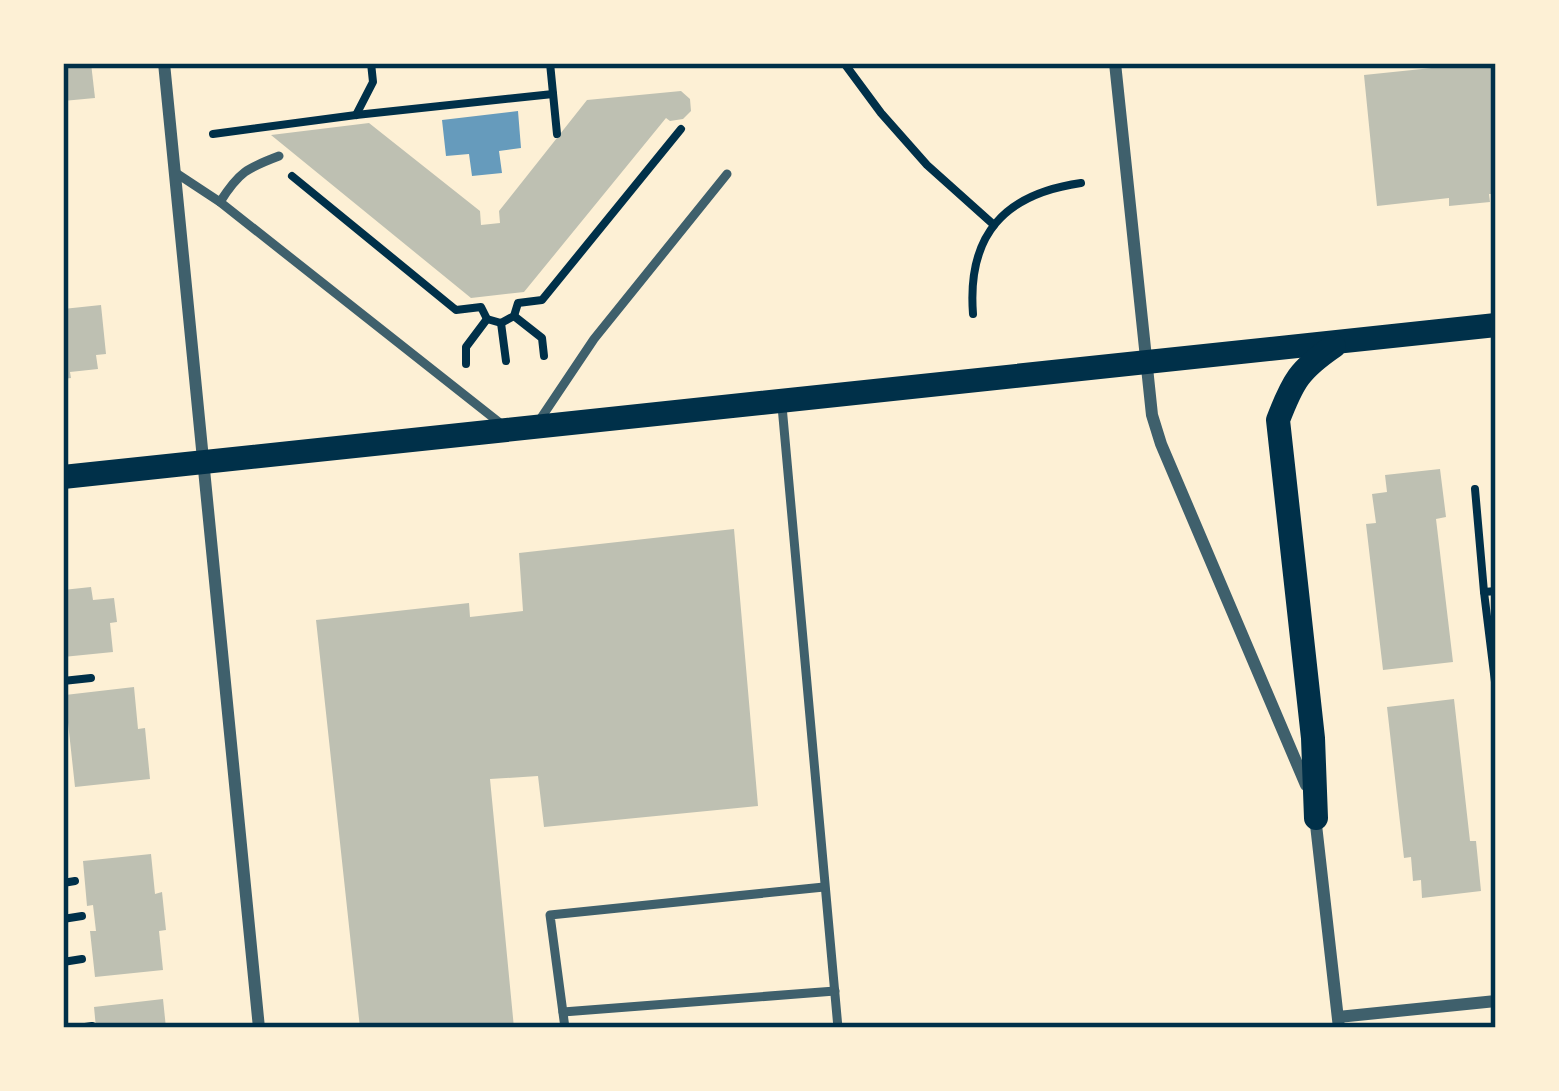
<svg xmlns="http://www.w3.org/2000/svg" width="1559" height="1091" font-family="'Sofia Sans Condensed',sans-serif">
<rect width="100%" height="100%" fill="#fdf0d5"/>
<polygon fill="#669bbc" points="518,111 521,148 499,151 502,173 472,176 469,154 446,156 442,120"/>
<g fill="#bec0b2">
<polygon points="63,63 91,63 95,98 63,101"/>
<polygon points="1480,63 1496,63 1496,194 1489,194 1490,202 1449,206 1449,198 1377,206 1364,75"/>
<polygon points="681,91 690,99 691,111 683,119 670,121 666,118 524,292 471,298 271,135 369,123 480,211 481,225 500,223 499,211 587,100"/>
<polygon points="101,305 106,354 96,355 98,369 70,372 71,378 63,379 63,309"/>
<polygon points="1440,469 1446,517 1436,519 1453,662 1383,670 1366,524 1376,523 1372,494 1387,492 1385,475"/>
<polygon points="734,529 758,806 544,827 538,776 490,779 514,1028 360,1028 316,620 469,603 470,617 523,611 519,553"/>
<polygon points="91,587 93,600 114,598 117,622 110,623 113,652 63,657 63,590"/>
<polygon points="134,687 138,729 145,728 150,779 75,787 65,695"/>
<polygon points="1454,699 1470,841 1476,841 1481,891 1422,898 1421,880 1413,881 1411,857 1404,858 1387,707"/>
<polygon points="151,854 155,894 162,892 166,930 159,931 163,970 95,977 90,931 96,931 93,905 87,906 83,861"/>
<polygon points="163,999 166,1028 96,1028 94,1007"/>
</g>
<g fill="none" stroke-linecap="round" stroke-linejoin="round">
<g stroke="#003049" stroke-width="8">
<polyline points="550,63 557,134"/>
<polyline points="844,63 881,113 927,165 994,225"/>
<polyline points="356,115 373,82 371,63"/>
<polyline points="213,134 356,115 553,94"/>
<polyline points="292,176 456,310 481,307 487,319 501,323 514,316 518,303 542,300 681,129"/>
<path d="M973,314C967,235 1004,194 1081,183"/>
<polyline points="514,316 542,338 544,356"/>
<polyline points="501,323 506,361"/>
<polyline points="466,364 466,347 487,319"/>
<polyline points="1475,489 1484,592"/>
<polyline points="1496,591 1484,592 1496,690"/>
<polyline points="63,681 91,678"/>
<polyline points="63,883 75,881"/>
<polyline points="63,919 82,916"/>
<polyline points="63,962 82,959"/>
<polyline points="78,1028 92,1026"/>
</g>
<g stroke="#3f606c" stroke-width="9">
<polyline points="176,173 220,202 505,427"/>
<path d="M220,202C239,172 247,168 279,156"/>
<polyline points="782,406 838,1028"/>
<polyline points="537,424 594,339 727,174"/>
<polyline points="563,1012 835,991"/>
<polyline points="565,1028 550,915 824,887"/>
</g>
<g stroke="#3f606c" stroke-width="12">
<polyline points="164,63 259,1028"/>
<polyline points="1115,63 1152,415 1161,444 1306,785"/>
<polyline points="1315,816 1339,1028"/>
<polyline points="1338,1017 1496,1001"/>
</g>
<g stroke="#003049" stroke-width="24">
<polyline points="63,477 1496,325"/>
<path d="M1316,818L1313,738L1278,420C1293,381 1299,370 1334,346"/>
</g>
</g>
<rect width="1559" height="1091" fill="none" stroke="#fdf0d5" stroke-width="132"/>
<rect x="66" y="66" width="1427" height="959" fill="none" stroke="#003049" stroke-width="4.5"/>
</svg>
